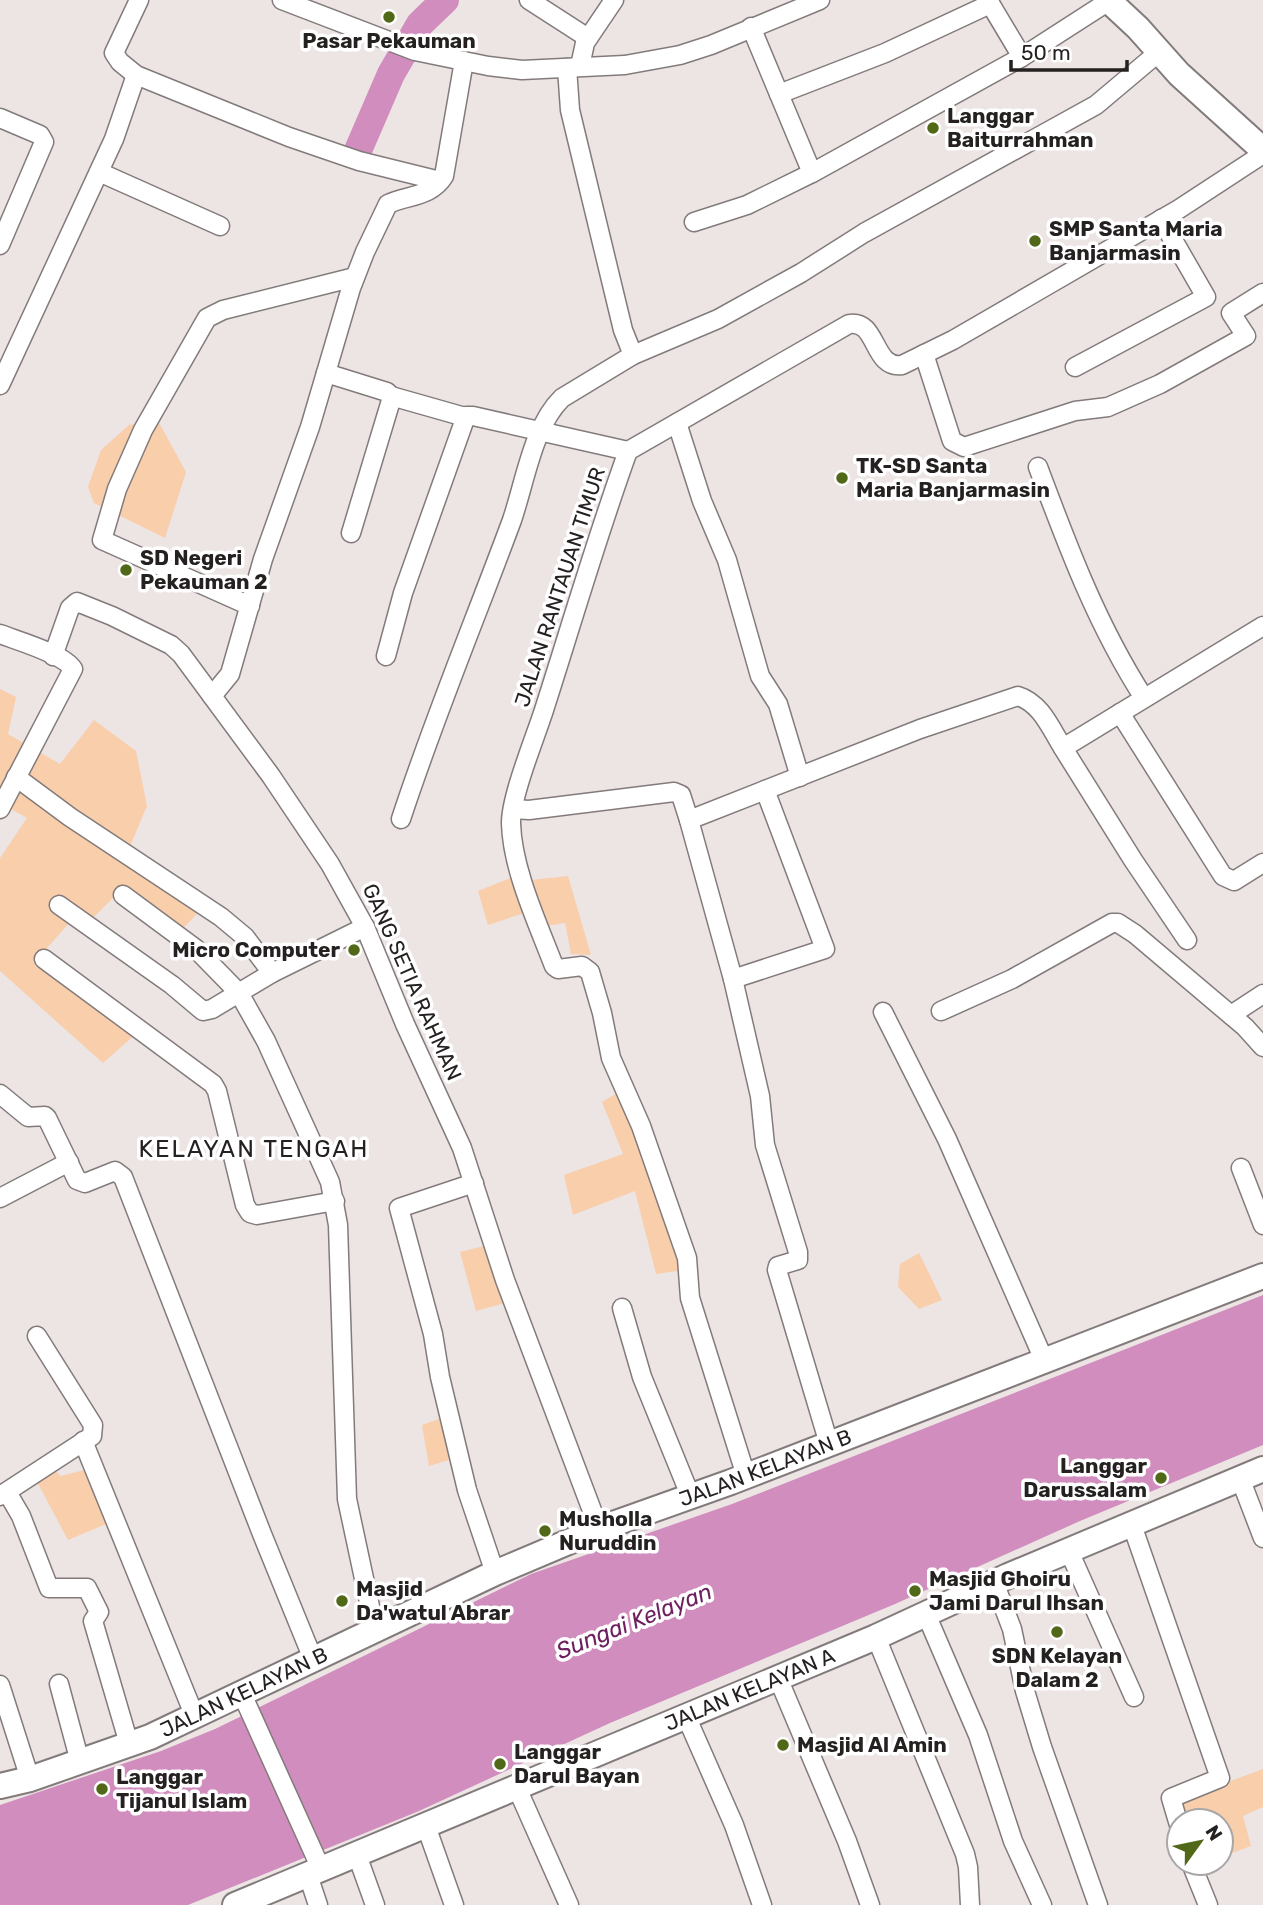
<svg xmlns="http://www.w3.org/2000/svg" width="1263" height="1905" font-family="Rubik,sans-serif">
<rect width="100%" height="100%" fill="#ede4e4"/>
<g fill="#f9ceab">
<polygon points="158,421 186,472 165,538 94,503 88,487 101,450 129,425"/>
<polygon points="0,689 16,697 8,734 60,764 94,720 136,751 147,806 125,858 202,908 181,931 123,888 90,921 70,922 40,956 138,1032 103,1063 0,971 0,858 27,818 0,803"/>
<polygon points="568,876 591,955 571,954 565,923 546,926 536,909 488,925 478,891 513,877 531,880"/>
<polygon points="617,1093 630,1116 684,1270 656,1274 635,1191 573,1215 564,1175 623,1154 602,1102"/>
<polygon points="488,1245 508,1302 476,1311 460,1252"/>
<polygon points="919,1253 942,1300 919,1309 898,1287 900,1264"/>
<polygon points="445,1417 452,1459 429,1466 422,1425"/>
<polygon points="53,1469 61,1476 88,1469 111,1522 68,1540 35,1478"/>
<polygon points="1263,1769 1263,1807 1243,1816 1251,1846 1221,1857 1221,1821 1189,1821 1182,1799"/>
</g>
<polygon fill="#d08dbe" points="1263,1295 1263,1445 1080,1521 895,1604 610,1723 419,1811 188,1905 0,1905 0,1805 161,1751 215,1729 531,1574 732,1504"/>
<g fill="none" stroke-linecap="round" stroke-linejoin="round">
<polyline stroke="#d08dbe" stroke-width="28" points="356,155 391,74 420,24 445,0"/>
<defs>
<g id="street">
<polyline points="139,0 114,53 120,62 136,75 289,137 359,161 440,181"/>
<polyline points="282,0 415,51 488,66 522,70 625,65 680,55 711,45 820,0"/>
<polyline points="529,0 588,38"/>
<polyline points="988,0 1022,57"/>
<polyline points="751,27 779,94 885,53 990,4"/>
<polyline points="580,66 585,43 614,0"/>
<polyline points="567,68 570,110 623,330 633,355"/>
<polyline points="779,94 812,173 1022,57 1109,1"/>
<polyline points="0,118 40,135 44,142 0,245"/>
<polyline points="99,172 220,226"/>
<polyline points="694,222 747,205 812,173"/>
<polyline points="924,354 952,441 964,447 1075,411 1108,407 1160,384 1246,336 1231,313 1263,293"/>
<polyline points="1075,367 1206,297 1161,219"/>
<polyline points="326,373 387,392 392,397 351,533"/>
<polyline points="0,385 114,139 136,75"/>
<polyline points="391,396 465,417"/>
<polyline points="677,423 702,501 727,560 760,676 778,704 800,777"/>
<path d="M1038,467C1068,547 1097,625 1144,698"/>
<polyline points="250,606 102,540 117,489 143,430 207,318 223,310 355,277"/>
<path d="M0,634C18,641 64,654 73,669L0,809"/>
<polyline points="53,656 70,608 77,602 112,616 171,645 181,654 271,776 330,864 365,927 405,1024 462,1148 505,1280 599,1529"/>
<polyline points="386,656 403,593 466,416 473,416 628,451"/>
<path d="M212,696L230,674L263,559L310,427L351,288L365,252L388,204C408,195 431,197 444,176L464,61"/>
<polyline points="1120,713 1223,876 1234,881 1263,863"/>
<polyline points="16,777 70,817 221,917 245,937 272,973 365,927"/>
<path d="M513,809L529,810L674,792L681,795L689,820L920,729L1018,696C1041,703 1051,729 1063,748"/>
<path d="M401,819C434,718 475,620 512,520C525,482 533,426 562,398L633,355L718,319L801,273L864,233L1096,105L1159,52"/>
<polyline points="689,820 733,979 760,1096 765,1145 798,1252 798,1260 778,1266 777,1270 829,1444"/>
<polyline points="123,895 196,949 239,993 266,1041 330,1182 338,1225 347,1499 375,1630"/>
<polyline points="59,905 172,985 203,1011 212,1009 272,973"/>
<polyline points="1187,940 1133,860 1063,748 1263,626"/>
<polyline points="44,959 213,1084 217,1091 245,1205 250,1213 257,1215 335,1201"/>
<polyline points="733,979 825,949 765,790"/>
<polyline points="941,1011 1012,979 1112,923 1118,923 1135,934 1245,1027 1263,1047"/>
<polyline points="883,1012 947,1139 1044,1360"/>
<polyline points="1231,1015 1263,994"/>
<polyline points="0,1094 28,1117 45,1116 47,1118 77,1180 85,1183 115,1171 123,1177 262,1534 313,1659"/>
<polyline points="1241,1168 1263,1225"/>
<polyline points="474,1183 399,1208 433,1334 440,1377 467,1490 495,1573"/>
<polyline points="0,1198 69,1162"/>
<polyline points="622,1308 642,1377 690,1495"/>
<polyline points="83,1441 195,1717"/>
<path d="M746,1476L690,1298L687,1258L641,1126L611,1058L602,1013L590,972L582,966L558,969L554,966C538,924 512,869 511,823C511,796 535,738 544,710C572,623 597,536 628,451L849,324C878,319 872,369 902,365L953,340L1179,209L1263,154"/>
<polyline points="1240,1478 1263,1538"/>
<polyline points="7,1492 21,1516 49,1588 87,1588 99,1612 93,1621 129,1744"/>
<polyline points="0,1496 92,1436 93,1425 37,1336"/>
<polyline points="1132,1525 1220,1778 1171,1798 1179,1825"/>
<polyline points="1069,1551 1134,1697"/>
<polyline points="994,1582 1012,1629 1025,1691 1042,1747 1098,1905"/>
<polyline points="926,1614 978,1735 1013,1841 1042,1905"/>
<polyline points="876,1637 965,1854 968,1867 970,1905"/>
<polyline points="778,1678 847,1841 870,1905"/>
<polyline points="59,1684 80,1762"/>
<polyline points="0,1685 30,1779"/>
<polyline points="242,1694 321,1869"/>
<polyline points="686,1716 734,1825 762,1905"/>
<polyline points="517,1788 569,1905"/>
<polyline points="426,1826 454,1905"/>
<polyline points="357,1855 375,1905"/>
<polyline points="1191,1863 1208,1905"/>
<polyline points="308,1875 318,1905"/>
</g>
<g id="secondary">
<polyline points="1108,0 1138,28 1179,74 1263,150"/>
<path id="s1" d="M0,1786L30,1779L150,1737L495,1573L599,1529L731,1482L1263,1276"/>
<path id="s2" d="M235,1905L876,1637L1008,1576L1263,1469"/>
</g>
</defs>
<use href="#street" stroke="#837b7b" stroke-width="21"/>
<use href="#secondary" stroke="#837b7b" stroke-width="28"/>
<use href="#street" stroke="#fff" stroke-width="18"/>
<use href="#secondary" stroke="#fff" stroke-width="24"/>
</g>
<g fill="#506817" stroke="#fff" stroke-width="2.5">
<circle cx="389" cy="17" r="7"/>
<circle cx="933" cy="128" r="7"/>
<circle cx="1035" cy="241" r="7"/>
<circle cx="842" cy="478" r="7"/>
<circle cx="126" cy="570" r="7"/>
<circle cx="354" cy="950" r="7"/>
<circle cx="1161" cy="1478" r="7"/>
<circle cx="545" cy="1531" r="7"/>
<circle cx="915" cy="1591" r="7"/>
<circle cx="342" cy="1601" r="7"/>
<circle cx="1057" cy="1632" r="7"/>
<circle cx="783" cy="1745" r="7"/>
<circle cx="500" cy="1764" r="7"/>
<circle cx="102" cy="1789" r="7"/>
</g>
<g text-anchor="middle" stroke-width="7" stroke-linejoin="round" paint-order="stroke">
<g font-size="21" font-weight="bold" fill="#252121" stroke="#fff" text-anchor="start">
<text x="389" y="48" text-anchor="middle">Pasar Pekauman</text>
<text x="947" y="123">Langgar<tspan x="947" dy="24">Baiturrahman</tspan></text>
<text x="1049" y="236">SMP Santa Maria<tspan x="1049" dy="24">Banjarmasin</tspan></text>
<text x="856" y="473">TK-SD Santa<tspan x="856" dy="24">Maria Banjarmasin</tspan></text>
<text x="140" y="565">SD Negeri<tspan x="140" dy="24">Pekauman 2</tspan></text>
<text x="340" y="957" text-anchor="end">Micro Computer</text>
<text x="1147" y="1473" text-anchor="end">Langgar<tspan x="1147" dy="24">Darussalam</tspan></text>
<text x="559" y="1526">Musholla<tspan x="559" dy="24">Nuruddin</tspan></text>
<text x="929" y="1586">Masjid Ghoiru<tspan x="929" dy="24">Jami Darul Ihsan</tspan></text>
<text x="356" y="1596">Masjid<tspan x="356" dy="24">Da'watul Abrar</tspan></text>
<text x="1057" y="1663" text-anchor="middle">SDN Kelayan<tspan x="1057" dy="24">Dalam 2</tspan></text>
<text x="797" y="1752">Masjid Al Amin</text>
<text x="514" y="1759">Langgar<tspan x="514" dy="24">Darul Bayan</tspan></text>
<text x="116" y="1784">Langgar<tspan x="116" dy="24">Tijanul Islam</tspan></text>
</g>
<g font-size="21" fill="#252121" stroke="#fff">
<text transform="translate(560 587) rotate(-72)" y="7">JALAN RANTAUAN TIMUR</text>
<text transform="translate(412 982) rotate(66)" y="7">GANG SETIA RAHMAN</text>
<text dy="7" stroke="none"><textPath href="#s1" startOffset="830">JALAN KELAYAN B</textPath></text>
<text dy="7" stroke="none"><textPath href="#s2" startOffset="558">JALAN KELAYAN A</textPath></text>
<text dy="7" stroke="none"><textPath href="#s1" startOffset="262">JALAN KELAYAN B</textPath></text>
</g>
<g font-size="23" font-style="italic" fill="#6d1f5e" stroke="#fff">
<text transform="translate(634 1621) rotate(-22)" y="8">Sungai Kelayan</text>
</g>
<g font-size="24" letter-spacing="2" fill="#252121" stroke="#fff">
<text x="254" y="1157">KELAYAN TENGAH</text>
</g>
</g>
<g transform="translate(1200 1842) rotate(57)"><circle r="33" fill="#ffffff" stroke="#a8a6a6" stroke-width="2"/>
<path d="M0-5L12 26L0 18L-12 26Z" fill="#506817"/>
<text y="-10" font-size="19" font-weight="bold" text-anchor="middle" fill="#252121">N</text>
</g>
<path d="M1011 60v10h116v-10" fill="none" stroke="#252121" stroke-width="3.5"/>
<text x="1021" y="60" font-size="21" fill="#252121" stroke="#ffffff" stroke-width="5" paint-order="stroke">50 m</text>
</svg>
